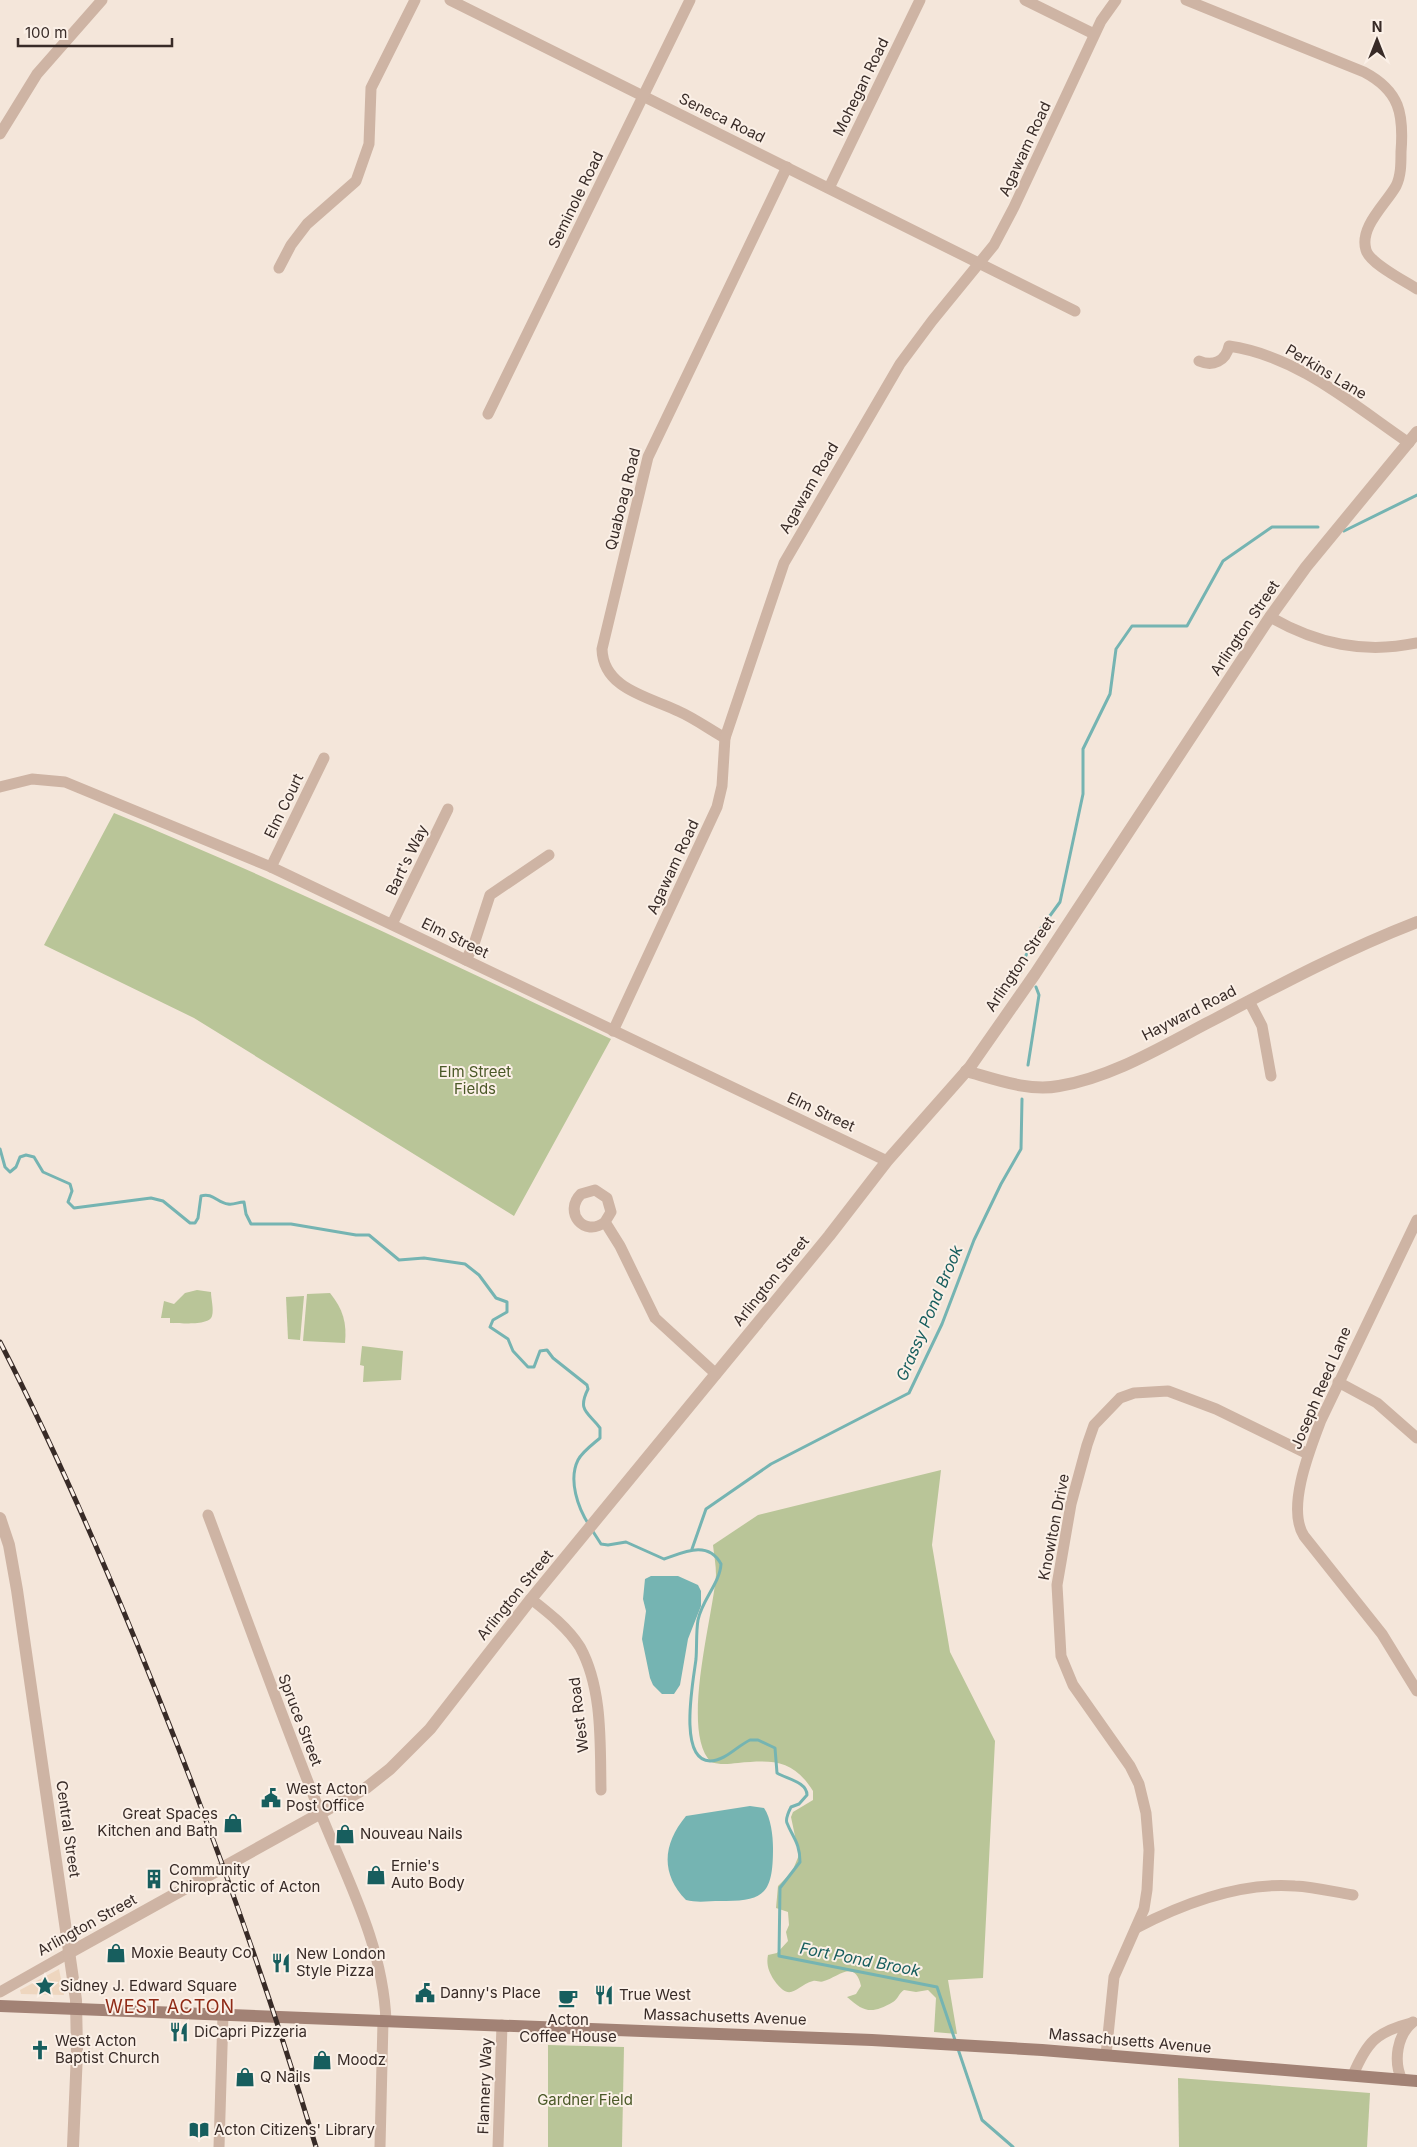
<svg xmlns="http://www.w3.org/2000/svg" width="1417" height="2147" font-family="Inter,sans-serif">
<rect width="100%" height="100%" fill="#f4e6da"/>
<g fill="#b9c598">
<path d="M114,813C282,882 446,961 611,1039L514,1216L194,1018L44,945Z"/>
<path d="M197,1290L211,1292C211,1299 214,1309 212,1316C210,1326 179,1323 170,1323V1318H161L164,1301L174,1304L185,1293Z"/>
<path d="M330,1293C343,1309 347,1323 345,1343L303,1341L307,1294Z"/>
<polygon points="304,1296 300,1340 288,1339 286,1297"/>
<polygon points="362,1346 403,1351 401,1380 363,1382 364,1366 360,1365"/>
<path d="M941,1470L932,1545L950,1652L995,1741L983,1978L948,1980L957,2034L934,2032L936,1998L928,1990L916,1992L904,1990C899,1993 898,1999 893,2002C872,2014 865,2013 847,1997L856,1994L861,1986C855,1958 837,1978 824,1981C820,1983 817,1980 813,1981C795,1986 791,2004 774,1980C769,1972 766,1965 768,1955L777,1953L788,1941L786,1932L789,1925L788,1912L776,1908L778,1886L792,1872L799,1855L791,1817L793,1812L813,1800V1791C793,1759 772,1760 738,1763C728,1764 720,1765 711,1762C680,1732 713,1617 716,1575C716,1565 714,1555 713,1545L758,1515Z"/>
<polygon points="548,2045 624,2047 622,2147 548,2147"/>
<polygon points="1178,2078 1370,2093 1367,2147 1179,2147"/>
</g>
<polygon fill="#eed6bf" points="59,1969 64,1995 21,1994 20,1990"/>
<g fill="#75b4b2">
<polygon points="651,1576 678,1576 698,1585 701,1591 701,1606 688,1639 680,1685 674,1694 662,1694 653,1685 650,1678 642,1639 646,1611 643,1599 645,1579"/>
<path d="M750,1806L764,1808C771,1818 773,1836 773,1848C773,1893 765,1902 720,1901C709,1901 697,1903 686,1900C660,1873 663,1844 686,1816Z"/>
</g>
<g fill="none" stroke-linecap="round" stroke-linejoin="round">
<g stroke="#75b4b2" stroke-width="3">
<polyline points="1344,531 1417,495"/>
<polyline points="1021,972 1019,968 1041,928 1060,902 1083,794 1083,749 1110,694 1116,649 1132,626 1187,626 1223,561 1272,527 1318,527"/>
<polyline points="1028,1065 1039,995 1036,987"/>
<path d="M0,1149L5,1167L10,1172L16,1167L20,1157L26,1155L34,1157L43,1172L70,1184L72,1191L68,1202L74,1208L151,1198L163,1201L190,1223H195L198,1218L201,1196C212,1192 218,1203 228,1204C234,1205 238,1202 244,1202L246,1214L251,1224H291L356,1235H369L399,1260L424,1258L465,1264L479,1275L496,1298L507,1302V1312L493,1320L490,1327L508,1339L513,1351L528,1367H534L540,1351L547,1350L553,1358L587,1385L588,1389C577,1411 588,1412 600,1428V1438C593,1444 582,1452 578,1460C568,1480 578,1508 589,1525"/>
<path d="M592,1530L601,1544L608,1545L626,1542L664,1559C684,1552 708,1540 721,1564C720,1583 702,1600 698,1620C696,1632 697,1646 696,1659C694,1677 677,1760 710,1761C725,1761 737,1746 750,1740H758L775,1748L777,1773C787,1779 807,1782 807,1795L799,1804L791,1807C789,1811 785,1819 787,1823C793,1838 800,1843 800,1862L780,1888L779,1956L937,1987L956,2043"/>
<polyline points="692,1549 706,1509 771,1464 909,1393 942,1324 974,1240 1001,1184 1021,1149 1022,1099"/>
<polyline points="958,2049 982,2120 1013,2147"/>
</g>
<g stroke="#ceb4a4" stroke-width="11">
<polyline points="450,0 1075,311"/>
<polyline points="1025,0 1094,34"/>
<path d="M1186,0L1364,72C1400,91 1404,114 1401,152C1401,164 1401,176 1396,186C1386,204 1359,227 1366,250C1370,264 1405,281 1417,289"/>
<polyline points="0,134 37,74 102,0"/>
<polyline points="829,188 920,0"/>
<polyline points="279,268 291,245 307,224 356,181 369,144 371,88 415,0"/>
<path d="M1199,361C1213,367 1226,361 1229,346C1298,356 1353,405 1409,443"/>
<polyline points="488,414 690,0"/>
<path d="M1270,617C1317,644 1364,654 1417,643"/>
<path d="M725,738C709,729 694,718 678,711C649,697 603,689 602,649L648,457L787,167"/>
<polyline points="0,787 32,779 65,782 271,867 887,1161"/>
<polyline points="271,867 324,758"/>
<polyline points="392,924 448,809"/>
<polyline points="466,960 474,944 490,895 549,855"/>
<polyline points="1249,1001 1262,1026 1271,1076"/>
<polyline points="613,1031 717,807 722,786 725,738 784,563 900,364 932,321 994,245 1014,207 1101,21 1116,0"/>
<path d="M1417,1220L1321,1420C1310,1449 1286,1508 1304,1536L1382,1634L1417,1691"/>
<path d="M605,1222C584,1238 563,1212 581,1194L595,1190L607,1198L611,1212L605,1222L620,1246L655,1318L716,1374"/>
<polyline points="1338,1382 1377,1403 1417,1438"/>
<path d="M208,1515C244,1611 278,1707 316,1802C344,1874 383,1942 386,2021"/>
<path d="M531,1599C549,1613 568,1628 580,1647C603,1689 600,1744 601,1790"/>
<path d="M1136,1928C1184,1903 1241,1882 1295,1886C1315,1887 1334,1892 1353,1895"/>
<polyline points="0,1992 69,1953"/>
<polyline points="1106,2055 1114,1977 1144,1909 1147,1890 1149,1850 1146,1813 1139,1784 1130,1766 1073,1685 1061,1656 1057,1585 1071,1504 1087,1445 1094,1425 1120,1398 1134,1393 1168,1391 1216,1409 1308,1454"/>
<path d="M1353,2075C1367,2042 1376,2032 1411,2023"/>
<path d="M1402,2080C1393,2061 1397,2035 1413,2022"/>
<polyline points="219,2147 223,2015"/>
<polyline points="380,2147 383,2021"/>
<polyline points="498,2147 502,2025"/>
</g>
<g stroke="#ceb4a4" stroke-width="12">
<path d="M966,1071C995,1079 1029,1092 1059,1086C1114,1077 1166,1044 1215,1019C1281,984 1347,949 1417,922"/>
<polyline points="0,1518 9,1545 17,1590 76,2000 77,2052 73,2147"/>
<polyline points="69,1953 366,1788 390,1769 430,1729 531,1599 829,1236 887,1161 970,1067 1035,974 1270,617 1306,567 1417,432"/>
</g>
<polyline stroke="#a28275" stroke-width="12" points="0,2006 872,2040 1042,2050 1417,2081"/>
<defs>
<path id="rail" d="M0,1342C64,1466 118,1594 169,1724C224,1863 273,2004 316,2147"/>
</defs>
<use href="#rail" stroke="#382b27" stroke-width="5"/>
<use href="#rail" stroke="#fbf0e7" stroke-width="3" stroke-dasharray="9" stroke-linecap="butt"/>
</g>
<defs>
<symbol id="civic-bare" viewBox="-9 -9 18 18"><path d="M-.6-6.5H3V-4.5H.6V-3L4-1V1h2V6H-6V1h2V-1L-.6-3ZM-1.2 2.5V6h2.4V2.5Z" fill="#175e5e" stroke="#fbf0e7" stroke-width="2.5" paint-order="stroke"/></symbol>
<symbol id="shop-bare" viewBox="-9 -9 18 18"><path d="M-5-2.5h2.3a2.7 3.5 0 0 1 5.4 0H5L5.5 6h-11ZM-1.5-2.5h3a1.5 2.3 0 0 0-3 0Z" fill="#175e5e" stroke="#fbf0e7" stroke-width="2.5" paint-order="stroke"/></symbol>
<symbol id="building-bare" viewBox="-9 -9 18 18"><path d="M-4-6H4V6H1V3H-1V6H-4ZM-2.5-4.3h1.7v1.8h-1.7ZM.8-4.3h1.7v1.8H.8ZM-2.5-1h1.7V.8h-1.7ZM.8-1h1.7V.8H.8Z" fill="#175e5e" stroke="#fbf0e7" stroke-width="2.5" paint-order="stroke"/></symbol>
<symbol id="restaurant-bare" viewBox="-9 -9 18 18"><path d="M-5-6h1v4h1v-4h1v4h1v-4h1v5L-1.5 .5V6h-2V.5L-5-1ZM5-6V6H3V1.5H1.5Q1.5-4 5-6Z" fill="#175e5e" stroke="#fbf0e7" stroke-width="2.5" paint-order="stroke"/></symbol>
<symbol id="sight-bare" viewBox="-9 -9 18 18"><path d="M0-6L1.8-2.2L6-1.7L2.9 1.2L3.7 5.4L0 3.3L-3.7 5.4L-2.9 1.2L-6-1.7L-1.8-2.2Z" fill="#175e5e" stroke="#fbf0e7" stroke-width="2.5" paint-order="stroke"/></symbol>
<symbol id="cafe-bare" viewBox="-9 -9 18 18"><path d="M-5.5-4.5H6V0H3Q3 3.5 0 3.5H-2.5Q-5.5 3.5-5.5 0ZM3-3.2v2h1.7v-2ZM-6 4.5H4V6H-6Z" fill="#175e5e" stroke="#fbf0e7" stroke-width="2.5" paint-order="stroke"/></symbol>
<symbol id="church-bare" viewBox="-9 -9 18 18"><path d="M-1.2-6h2.4v3.5h3.3v2.4h-3.3V6h-2.4V-.1h-3.3v-2.4h3.3Z" fill="#175e5e" stroke="#fbf0e7" stroke-width="2.5" paint-order="stroke"/></symbol>
<symbol id="library-bare" viewBox="-9 -9 18 18"><path d="M-6-4Q-3-5.5-.7-3.5V5Q-3 3-6 4ZM6-4Q3-5.5 .7-3.5V5Q3 3 6 4Z" fill="#175e5e" stroke="#fbf0e7" stroke-width="2.5" paint-order="stroke"/></symbol>
</defs>
<g fill-rule="evenodd">
<use href="#civic-bare" x="257" y="1784" width="28" height="28"/>
<use href="#shop-bare" x="219" y="1809" width="28" height="28"/>
<use href="#shop-bare" x="331" y="1820" width="28" height="28"/>
<use href="#shop-bare" x="362" y="1861" width="28" height="28"/>
<use href="#building-bare" x="140" y="1865" width="28" height="28"/>
<use href="#shop-bare" x="102" y="1939" width="28" height="28"/>
<use href="#restaurant-bare" x="267" y="1949" width="28" height="28"/>
<use href="#sight-bare" x="31" y="1972" width="28" height="28"/>
<use href="#civic-bare" x="411" y="1979" width="28" height="28"/>
<use href="#restaurant-bare" x="590" y="1981" width="28" height="28"/>
<use href="#cafe-bare" x="554" y="1984" width="28" height="28"/>
<use href="#restaurant-bare" x="165" y="2018" width="28" height="28"/>
<use href="#church-bare" x="26" y="2036" width="28" height="28"/>
<use href="#shop-bare" x="308" y="2046" width="28" height="28"/>
<use href="#shop-bare" x="231" y="2063" width="28" height="28"/>
<use href="#library-bare" x="185" y="2116" width="28" height="28"/>
</g>
<g text-anchor="middle" stroke-width="4" stroke-linejoin="round" paint-order="stroke">
<g font-size="15" fill="#382b27" stroke="#fbf0e7">
<text transform="translate(861 87) rotate(-64)" y="5">Mohegan Road</text>
<text transform="translate(722 118) rotate(26)" y="5">Seneca Road</text>
<text transform="translate(1025 149) rotate(-65)" y="5">Agawam Road</text>
<text transform="translate(576 200) rotate(-64)" y="5">Seminole Road</text>
<text transform="translate(1326 372) rotate(31)" y="5">Perkins Lane</text>
<text transform="translate(809 488) rotate(-60)" y="5">Agawam Road</text>
<text transform="translate(623 499) rotate(-76)" y="5">Quaboag Road</text>
<text transform="translate(1245 628) rotate(-56)" y="5">Arlington Street</text>
<text transform="translate(284 806) rotate(-64)" y="5">Elm Court</text>
<text transform="translate(407 860) rotate(-64)" y="5">Bart's Way</text>
<text transform="translate(673 867) rotate(-65)" y="5">Agawam Road</text>
<text transform="translate(455 938) rotate(26)" y="5">Elm Street</text>
<text transform="translate(1020 964) rotate(-56)" y="5">Arlington Street</text>
<text transform="translate(1189 1013) rotate(-27)" y="5">Hayward Road</text>
<text transform="translate(821 1112) rotate(25)" y="5">Elm Street</text>
<text transform="translate(771 1281) rotate(-51)" y="5">Arlington Street</text>
<text transform="translate(1321 1388) rotate(-67)" y="5">Joseph Reed Lane</text>
<text transform="translate(1054 1527) rotate(-79)" y="5">Knowlton Drive</text>
<text transform="translate(515 1595) rotate(-51)" y="5">Arlington Street</text>
<text transform="translate(579 1715) rotate(-97)" y="5">West Road</text>
<text transform="translate(300 1720) rotate(69)" y="5">Spruce Street</text>
<text transform="translate(68 1829) rotate(82)" y="5">Central Street</text>
<text transform="translate(87 1925) rotate(-29)" y="5">Arlington Street</text>
<text transform="translate(725 2017) rotate(2)" y="5">Massachusetts Avenue</text>
<text transform="translate(1130 2041) rotate(5)" y="5">Massachusetts Avenue</text>
<text transform="translate(485 2086) rotate(-88)" y="5">Flannery Way</text>
</g>
<g font-size="15" fill="#4b5928" stroke="#fbf0e7">
<text x="475" y="1077">Elm Street<tspan x="475" dy="17">Fields</tspan></text>
<text x="585" y="2105">Gardner Field</text>
</g>
<g font-size="15" fill="#382b27" stroke="#fbf0e7" text-anchor="start">
<text x="286" y="1794">West Acton<tspan x="286" dy="17">Post Office</tspan></text>
<text x="218" y="1819" text-anchor="end">Great Spaces<tspan x="218" dy="17">Kitchen and Bath</tspan></text>
<text x="360" y="1839">Nouveau Nails</text>
<text x="391" y="1871">Ernie's<tspan x="391" dy="17">Auto Body</tspan></text>
<text x="169" y="1875">Community<tspan x="169" dy="17">Chiropractic of Acton</tspan></text>
<text x="131" y="1958">Moxie Beauty Co</text>
<text x="296" y="1959">New London<tspan x="296" dy="17">Style Pizza</tspan></text>
<text x="60" y="1991">Sidney J. Edward Square</text>
<text x="440" y="1998">Danny's Place</text>
<text x="619" y="2000">True West</text>
<text x="568" y="2025" text-anchor="middle">Acton<tspan x="568" dy="17">Coffee House</tspan></text>
<text x="194" y="2037">DiCapri Pizzeria</text>
<text x="55" y="2046">West Acton<tspan x="55" dy="17">Baptist Church</tspan></text>
<text x="337" y="2065">Moodz</text>
<text x="260" y="2082">Q Nails</text>
<text x="214" y="2135">Acton Citizens' Library</text>
</g>
<g font-size="16" font-style="italic" fill="#175e5e" stroke="#fbf0e7">
<text transform="translate(929 1313) rotate(-67)" y="6">Grassy Pond Brook</text>
<text transform="translate(860 1959) rotate(11)" y="6">Fort Pond Brook</text>
</g>
<g font-size="18" letter-spacing="1" fill="#902b17" stroke="#fbf0e7">
<text x="170" y="2013">WEST ACTON</text>
</g>
</g>
<g transform="translate(1377 40)" stroke="#fbf0e7" stroke-width="4" paint-order="stroke">
<path d="M0-4L9 19L0 12L-9 19Z" fill="#382b27"/>
<text y="-8" font-size="14" font-weight="bold" text-anchor="middle" fill="#382b27">N</text>
</g>
<path d="M18 38v8h154v-8" fill="none" stroke="#382b27" stroke-width="2.5"/>
<text x="25" y="38" font-size="15" fill="#382b27" stroke="#fbf0e7" stroke-width="4" paint-order="stroke">100 m</text>
</svg>
